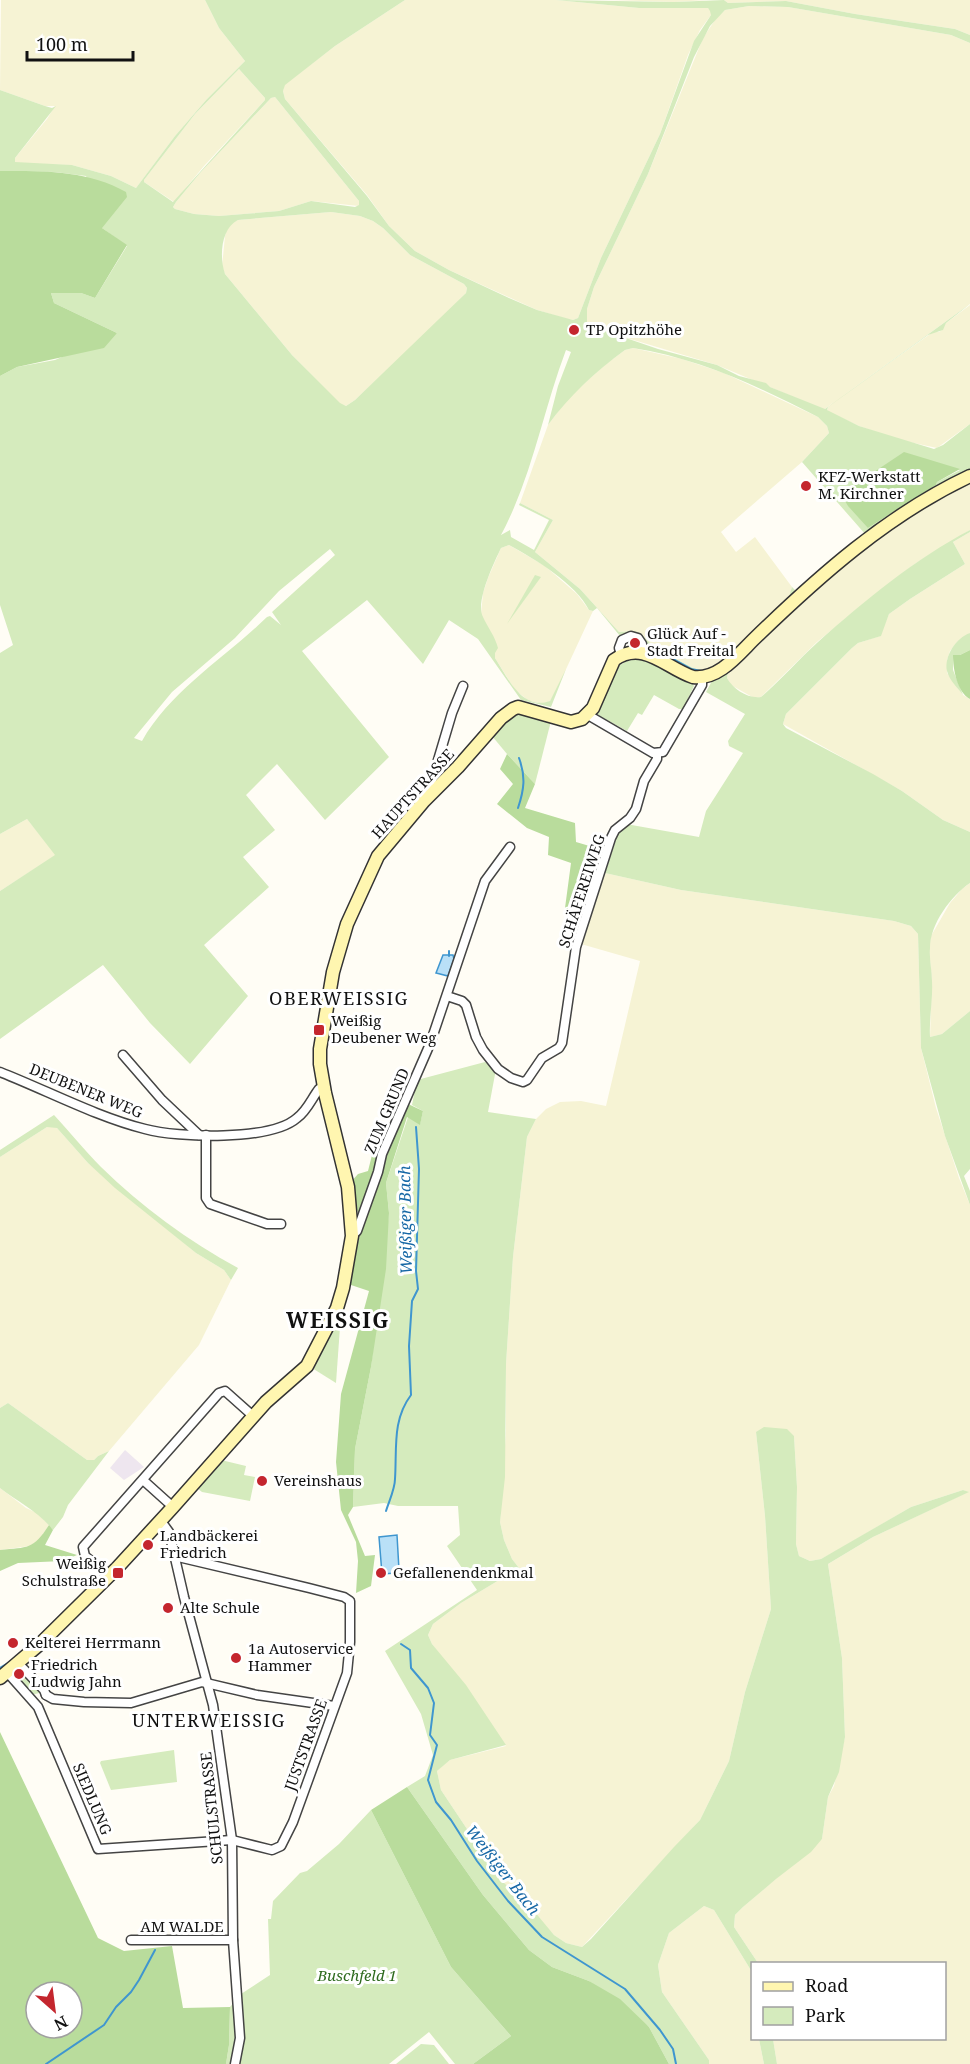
<svg xmlns="http://www.w3.org/2000/svg" width="970" height="2064" font-family="'Noto Serif',serif">
<rect width="100%" height="100%" fill="#fffdf5"/>
<polygon fill="#eee6ef" points="125,1450 144,1467 124,1480 110,1468"/>
<g fill="#f6f3d4">
<polygon points="1,0 205,0 219,28 245,61 207,99 175,136 136,188 111,176 72,165 18,164 15,162 15,158 47,119 55,106 45,106 0,90"/>
<polygon points="405,0 556,0 639,8 708,8 711,11 711,15 700,30 688,55 660,134 601,258 578,318 573,320 567,319 537,310 449,270 415,251 389,226 367,195 285,99 283,91 284,85 335,46"/>
<polygon points="609,0 707,0 674,2"/>
<polygon points="724,0 970,0 970,35 955,29 855,14 786,1 728,3"/>
<polygon points="749,6 788,7 951,35 970,43 970,304 837,400 933,332 939,332 942,330 946,323 970,305 970,424 937,448 900,440 859,426 829,412 827,410 828,407 835,401 825,409 822,409 717,365 607,332 594,327 586,322 587,309 594,287 648,174 703,38 717,17 725,10"/>
<polygon points="239,69 265,98 265,100 204,166 174,202 144,182 144,180 195,114"/>
<polygon points="275,97 359,201 359,206 311,201 279,211 219,216 194,214 175,209 173,207 176,202 200,173 271,98"/>
<polygon points="331,212 360,216 373,221 383,228 410,255 464,284 467,288 466,293 439,321 355,400 346,406 340,404 292,355 225,274 222,267 225,236 227,229 231,223 238,220"/>
<polygon points="633,348 682,359 724,373 818,417 827,426 829,433 802,462 721,532 736,552 755,537 792,587 790,597 724,659 711,669 702,670 693,668 655,648 642,635 633,631 619,632 580,589 535,552 553,520 520,503 548,425 560,409 571,395 606,364 625,350"/>
<polygon points="970,484 970,530 916,563 878,592 817,642 761,697 754,698 731,685 727,678 728,674 786,617 843,565 872,542 929,504"/>
<polygon points="970,532 970,633 957,642 950,651 947,660 947,673 963,695 970,699 970,832 943,820 902,791 783,724 786,714 852,648 858,643 880,636 889,614 910,599 965,564 953,542"/>
<polygon points="509,545 545,566 577,594 589,610 593,611 555,693 550,701 544,704 529,701 515,690 495,658 481,615 483,593 488,578 501,548"/>
<polygon points="27,819 56,855 0,891 0,834"/>
<polygon points="605,873 681,890 894,921 911,926 918,934 921,1048 936,1108 959,1178 970,1205 970,2064 777,2064 773,2039 944,2038 944,1964 758,1963 734,1927 735,1915 743,1907 822,1839 828,1797 834,1786 845,1737 842,1658 828,1564 873,1537 968,1492 963,1490 911,1507 836,1551 821,1559 810,1561 799,1556 796,1544 797,1487 794,1436 756,1432 765,1516 771,1609 745,1692 729,1761 700,1820 582,1947 566,1943 554,1935 501,1880 441,1790 437,1771 442,1766 450,1760 506,1746 432,1644 428,1635 433,1624 461,1603 519,1568 512,1559 504,1540 500,1522 506,1431 506,1364 513,1257 527,1137 536,1119 546,1109 560,1102 581,1101 606,1106 640,961 581,944"/>
<polygon points="970,883 970,1011 942,1034 930,1037 932,980 929,950 931,936 950,903 962,889"/>
<polygon points="52,1126 57,1128 88,1163 196,1253 224,1270 231,1280 199,1345 109,1451 98,1456 94,1460 87,1460 8,1403 0,1408 0,1157 47,1127"/>
<polygon points="0,1488 26,1508 37,1513 49,1525 40,1539 30,1546 0,1550"/>
<polygon points="704,1906 714,1910 752,1972 752,2038 759,2039 764,2064 709,2064 709,2060 662,1992 658,1965 669,1933"/>
</g>
<g fill="#d5ebbd" fill-rule="evenodd">
<path d="M205,0H405L335,46L285,85L283,91L285,99L367,196L389,226L415,251L449,270L509,298L537,310L573,320L578,318L601,258L660,134L694,41L711,15L710,11L708,8H639L556,0L674,2L724,0L728,3L786,1L855,14L955,29L970,35V43L951,35L788,7L749,6L725,10L710,26L694,57L648,174L594,287L587,309V322L594,327L658,349L717,365L739,376L766,383L770,387L825,409L970,304L946,323L943,330L928,335L828,407L827,410L859,426L934,449L943,445L970,424V484C875,528 803,601 728,673L727,678C733,689 748,699 761,697C781,680 798,660 818,642C864,601 915,559 970,530V532L953,542L965,564L910,599L889,614L881,636L858,643L852,648L786,714L783,724L786,728L873,774L902,791L943,820L970,832V883C951,896 930,924 930,948C929,959 932,970 932,981C933,1000 929,1018 930,1037L942,1034L970,1011V1169L964,1176L970,1191V1205L945,1136L921,1048L918,934L911,926L894,921L681,890L605,873L618,834L626,824L699,837L706,811L743,753L729,746L728,741L745,714L706,692L712,681L722,676L719,668L697,674L648,651C644,635 636,628 620,636L597,608L593,611L589,610C576,584 535,559 509,545L501,548C494,563 475,602 483,617C488,628 495,636 498,648L495,653V658C508,678 522,711 550,701L566,669L551,707L521,700L478,639L449,620L423,664L367,600L302,651L389,757L325,820L277,764L246,795L275,830L243,857L269,887L204,945L248,996L190,1064L150,1023L103,965L0,1039V891L55,855L27,819L0,834V653L13,645L0,605V376L17,367L55,360L117,333L54,303L51,293H81L95,298L127,246L102,228L86,176L55,172L0,171V90L45,106L52,108L56,106L15,158V162L72,165L111,176L136,188L175,136L207,99L245,61L219,28ZM239,69L265,98V100L173,202L144,182V180L195,114ZM275,97L359,201V205L355,207L311,201L279,211L219,216L194,214L175,209L173,207L176,202L200,173L271,98ZM331,212L360,216L373,221L383,228L410,255L464,284L467,288L466,293L355,400L346,406L340,403L292,355L225,274C219,257 221,228 238,220ZM633,348C698,358 760,387 818,417L827,426L829,433L802,462L866,535L798,593L792,587L789,597L724,659L711,669L702,670L693,668L655,648L640,633L634,631L619,632L580,589L535,552L553,520L520,503L519,505L549,520L534,550L511,537L510,530L501,535C532,477 543,411 566,350L571,352L558,386L548,425C570,395 595,372 625,350ZM904,453L960,470L937,482L936,485L868,528ZM330,549L335,555L272,612L281,625L270,616L267,617C225,658 171,690 142,741L134,738L172,692L235,638L279,591Z"/>
<polygon points="535,575 541,577 507,624"/>
<path d="M970,633V650L960,655H953V670L963,695C958,688 949,680 947,671C944,656 956,638 970,633Z"/>
<path d="M644,658L692,683L694,686L683,709H679L654,695L642,715L638,713L627,731L598,715L595,710C608,683 610,659 644,658Z"/>
<polygon points="521,713 551,721 535,784 507,754 492,736 505,721"/>
<polygon points="485,1062 496,1069 488,1112 536,1119 527,1137 513,1257 506,1364 505,1477 500,1522 504,1540 512,1559 519,1568 461,1603 433,1624 428,1635 432,1644 466,1685 506,1745 450,1760 437,1771 441,1790 501,1880 534,1911 554,1935 566,1943 582,1947 591,1939 674,1847 700,1820 729,1761 745,1692 771,1609 765,1516 756,1432 764,1427 787,1429 794,1436 797,1487 796,1544 799,1556 810,1561 821,1559 911,1507 963,1490 969,1492 873,1537 828,1564 842,1658 845,1737 839,1772 828,1797 822,1839 811,1852 776,1879 743,1907 735,1915 734,1927 758,1963 752,1964 752,1972 714,1910 704,1906 669,1933 658,1965 662,1992 709,2060 709,2064 669,2064 649,2027 589,1981 552,1967 529,1950 483,1895 407,1787 425,1776 433,1755 421,1714 385,1651 477,1590 447,1546 460,1535 458,1506 398,1506 384,1503 353,1507 355,1449 371,1367 389,1213 386,1183 408,1117 420,1124 423,1111 412,1105 417,1080"/>
<path d="M54,1115C70,1132 84,1150 101,1167C141,1206 188,1241 238,1268L231,1280L224,1270L196,1253L115,1188L88,1163L57,1128L47,1127L0,1157V1150Z"/>
<polygon points="341,1313 336,1383 312,1368"/>
<path d="M8,1403L87,1460H94L98,1456L109,1451L68,1505L63,1517L53,1530C39,1512 18,1502 0,1488V1408Z"/>
<polygon points="221,1460 246,1466 244,1475 255,1477 250,1501 202,1492 197,1488"/>
<polygon points="20,1670 39,1690 39,1693 32,1695 15,1676"/>
<polygon points="174,1750 177,1782 111,1790 100,1763 101,1761"/>
<polygon points="371,1810 451,1967 511,2036 473,2064 455,2064 429,2032 389,2064 226,2064 229,2045 230,2007 241,1994 270,1975 268,1919 271,1919 273,1901 300,1873 307,1871 339,1844"/>
<polygon points="759,2039 773,2039 777,2064 764,2064"/>
<polygon points="421,2044 434,2045 449,2064 396,2064"/>
</g>
<g fill="#b9dc9c" fill-rule="evenodd">
<path d="M0,171C43,171 87,170 126,192L127,197L102,228L127,245L95,298L81,293H51L54,303L117,333L104,348L17,367L0,376Z"/>
<polygon points="904,452 960,469 937,482 936,485 868,528 848,506 841,494"/>
<path d="M970,650V699C957,692 953,669 953,655H960Z"/>
<polygon points="507,754 535,784 525,808 575,823 576,842 603,850 592,892 582,913 565,908 571,863 548,855 549,837 527,828 497,804 513,784 500,769"/>
<path d="M406,1103L423,1111L420,1125L407,1117L386,1183L389,1213L386,1269L371,1367L355,1449L353,1507L348,1515L365,1556L375,1555L371,1586L356,1593L358,1561L356,1542L341,1510L336,1462L341,1394L369,1291L348,1284C361,1222 382,1161 406,1103Z"/>
<polygon points="380,1123 389,1125 375,1173 360,1212 358,1212 353,1201 351,1182 358,1174 368,1171"/>
<path d="M49,1525L53,1530L45,1545L77,1555L63,1561L18,1563L0,1571V1550C28,1547 33,1550 49,1525Z"/>
<path d="M0,1732L98,1938L124,1951L172,1946L183,2008L230,2007L229,2045L226,2064H0ZM36,1992H72V2028H36Z"/>
<polygon points="407,1787 483,1895 529,1950 552,1967 589,1981 620,1999 649,2027 669,2064 473,2064 511,2036 451,1967 371,1810"/>
</g>
<g fill="#b9e0f7" stroke="#3f96cf" stroke-width="1.5">
<polygon points="443,955 453,955 454,959 448,976 436,973"/>
<polygon points="397,1535 399,1570 396,1573 382,1574 379,1537"/>
</g>
<g fill="none" stroke-linecap="round" stroke-linejoin="round">
<g stroke="#3f96cf" stroke-width="2">
<polyline points="649,646 691,669 701,671"/>
<path d="M518,808C524,790 526,777 519,758"/>
<polyline points="449,951 449,956"/>
<path d="M386,1511C389,1501 395,1489 395,1479C397,1449 392,1420 411,1395L409,1346L412,1301L418,1289L416,1271L419,1169L416,1127"/>
<polyline points="401,1644 410,1650 411,1668 428,1688 434,1703 430,1735 437,1745 428,1780 436,1802 451,1820 477,1861 508,1901 542,1937 625,1989 660,2030 673,2049 676,2064"/>
<polyline points="0,1668 8,1663"/>
<polyline points="46,2064 104,2025 116,2007 131,1992 139,1980 155,1950"/>
</g>
<defs>
<g id="street">
<polyline points="621,655 619,648 622,640 631,636 638,638 642,644 642,652"/>
<polyline points="588,715 653,753 663,752 702,685 702,678"/>
<polyline points="435,790 430,787 452,713 463,686"/>
<polyline points="447,996 462,1001 466,1005 476,1037 483,1050 498,1069 511,1078 523,1082 527,1080 542,1058 559,1048 562,1043 576,947 611,838 615,830 630,818 636,809 644,781 657,759 657,754"/>
<polyline points="123,1055 162,1100 199,1135"/>
<path d="M0,1072C46,1090 97,1117 145,1129C178,1138 271,1141 297,1118C307,1111 312,1098 319,1089L324,1088"/>
<polyline points="206,1135 206,1198 210,1204 267,1224 281,1224"/>
<polyline points="352,1236 357,1231 378,1172 382,1154 430,1044 485,881 510,847"/>
<polyline points="143,1480 173,1507"/>
<polyline points="161,1521 169,1532 184,1597 213,1705 232,1840 233,1940 240,2038 235,2064"/>
<polyline points="109,1575 85,1556 83,1547 219,1393 225,1391 253,1416"/>
<polyline points="18,1663 44,1690 46,1695"/>
<polyline points="7,1672 38,1707 98,1849 232,1840 272,1850 281,1846 293,1822 347,1673 350,1642 350,1601 344,1597 309,1588 174,1556"/>
<polyline points="46,1695 53,1699 84,1702 131,1703 202,1682 257,1695 334,1706"/>
<polyline points="131,1940 233,1940"/>
</g>
<path id="secondary" d="M0,1678L41,1643L117,1568L173,1507L266,1402L307,1366L337,1308L343,1288L352,1236L348,1187L325,1093L320,1064V1049L333,972L347,924L378,856L424,801L458,767L501,718L513,709L518,707L571,722L582,719L593,708L614,660C643,639 666,668 693,677C718,680 737,656 753,640C818,577 887,515 970,476"/>
</defs>
<use href="#street" stroke="#444" stroke-width="11"/>
<use href="#secondary" stroke="#333" stroke-width="15"/>
<use href="#street" stroke="#fff" stroke-width="8"/>
<use href="#secondary" stroke="#fff6b0" stroke-width="12"/>
</g>
<g fill="#c4262e" stroke="#fff" stroke-width="2">
<circle cx="574" cy="330" r="6"/>
<circle cx="806" cy="486" r="6"/>
<circle cx="635" cy="643" r="6"/>
<rect x="313" y="1024" width="12" height="12" rx="3"/>
<circle cx="262" cy="1481" r="6"/>
<circle cx="148" cy="1545" r="6"/>
<rect x="112" y="1567" width="12" height="12" rx="3"/>
<circle cx="381" cy="1573" r="6"/>
<circle cx="168" cy="1608" r="6"/>
<circle cx="13" cy="1643" r="6"/>
<circle cx="236" cy="1658" r="6"/>
<circle cx="19" cy="1674" r="6"/>
</g>
<g text-anchor="middle" stroke-width="6" stroke-linejoin="round" paint-order="stroke">
<g font-size="15" fill="#111" stroke="#fff" text-anchor="start">
<text x="586" y="335">TP Opitzhöhe</text>
<text x="818" y="482">KFZ-Werkstatt<tspan x="818" dy="17">M. Kirchner</tspan></text>
<text x="647" y="639">Glück Auf -<tspan x="647" dy="17">Stadt Freital</tspan></text>
<text x="331" y="1026">Weißig<tspan x="331" dy="17">Deubener Weg</tspan></text>
<text x="274" y="1486">Vereinshaus</text>
<text x="160" y="1541">Landbäckerei<tspan x="160" dy="17">Friedrich</tspan></text>
<text x="106" y="1569" text-anchor="end">Weißig<tspan x="106" dy="17">Schulstraße</tspan></text>
<text x="393" y="1578">Gefallenendenkmal</text>
<text x="180" y="1613">Alte Schule</text>
<text x="25" y="1648">Kelterei Herrmann</text>
<text x="248" y="1654">1a Autoservice<tspan x="248" dy="17">Hammer</tspan></text>
<text x="31" y="1670">Friedrich<tspan x="31" dy="17">Ludwig Jahn</tspan></text>
</g>
<g font-size="15" fill="#111" stroke="#fff">
<text transform="translate(413 794) rotate(-48)" y="5">HAUPTSTRASSE</text>
<text transform="translate(582 891) rotate(-72)" y="5">SCHÄFEREIWEG</text>
<text transform="translate(86 1091) rotate(22)" y="5">DEUBENER WEG</text>
<text transform="translate(387 1111) rotate(-67)" y="5">ZUM GRUND</text>
<text transform="translate(306 1745) rotate(-70)" y="5">JUSTSTRASSE</text>
<text transform="translate(92 1799) rotate(67)" y="5">SIEDLUNG</text>
<text transform="translate(212 1808) rotate(-96)" y="5">SCHULSTRASSE</text>
<text x="182" y="1932">AM WALDE</text>
</g>
<g font-size="15" font-style="italic" fill="#2f6b1f" stroke="#fff">
<text x="357" y="1981">Buschfeld 1</text>
</g>
<g font-size="16" font-style="italic" fill="#1768a6" stroke="#fff">
<text transform="translate(405 1220) rotate(-91)" y="6">Weißiger Bach</text>
<text transform="translate(503 1870) rotate(52)" y="6">Weißiger Bach</text>
</g>
<g font-size="18" letter-spacing="1.5" fill="#111" stroke="#fff">
<text x="339" y="1005">OBERWEISSIG</text>
<text x="209" y="1727">UNTERWEISSIG</text>
</g>
<g font-size="21" font-weight="bold" letter-spacing="1.5" fill="#111" stroke="#fff">
<text x="338" y="1328">WEISSIG</text>
</g>
</g>
<rect x="751" y="1962" width="195" height="78" fill="#ffffff" stroke="#a0a0a0" stroke-width="1.5"/>
<rect x="763" y="1982" width="30" height="9" fill="#fff6b0" stroke="#a0a0a0" stroke-width="1.5"/>
<text x="805" y="1992" font-size="18" fill="#111111">Road</text>
<rect x="763" y="2007" width="30" height="18" fill="#d5ebbd" stroke="#a0a0a0" stroke-width="1.5"/>
<text x="805" y="2022" font-size="18" fill="#111111">Park</text>
<g transform="translate(54 2010) rotate(152)"><circle r="28" fill="#ffffff" stroke="#a0a0a0" stroke-width="1.5"/>
<path d="M0-4.5L10 22L0 15L-10 22Z" fill="#c4262e"/>
<text y="-9" font-size="16" font-weight="bold" text-anchor="middle" fill="#111111">N</text>
</g>
<path d="M27 51v9h106v-9" fill="none" stroke="#111111" stroke-width="3"/>
<text x="36" y="51" font-size="18" fill="#111111" stroke="#ffffff" stroke-width="4.5" paint-order="stroke">100 m</text>
</svg>
